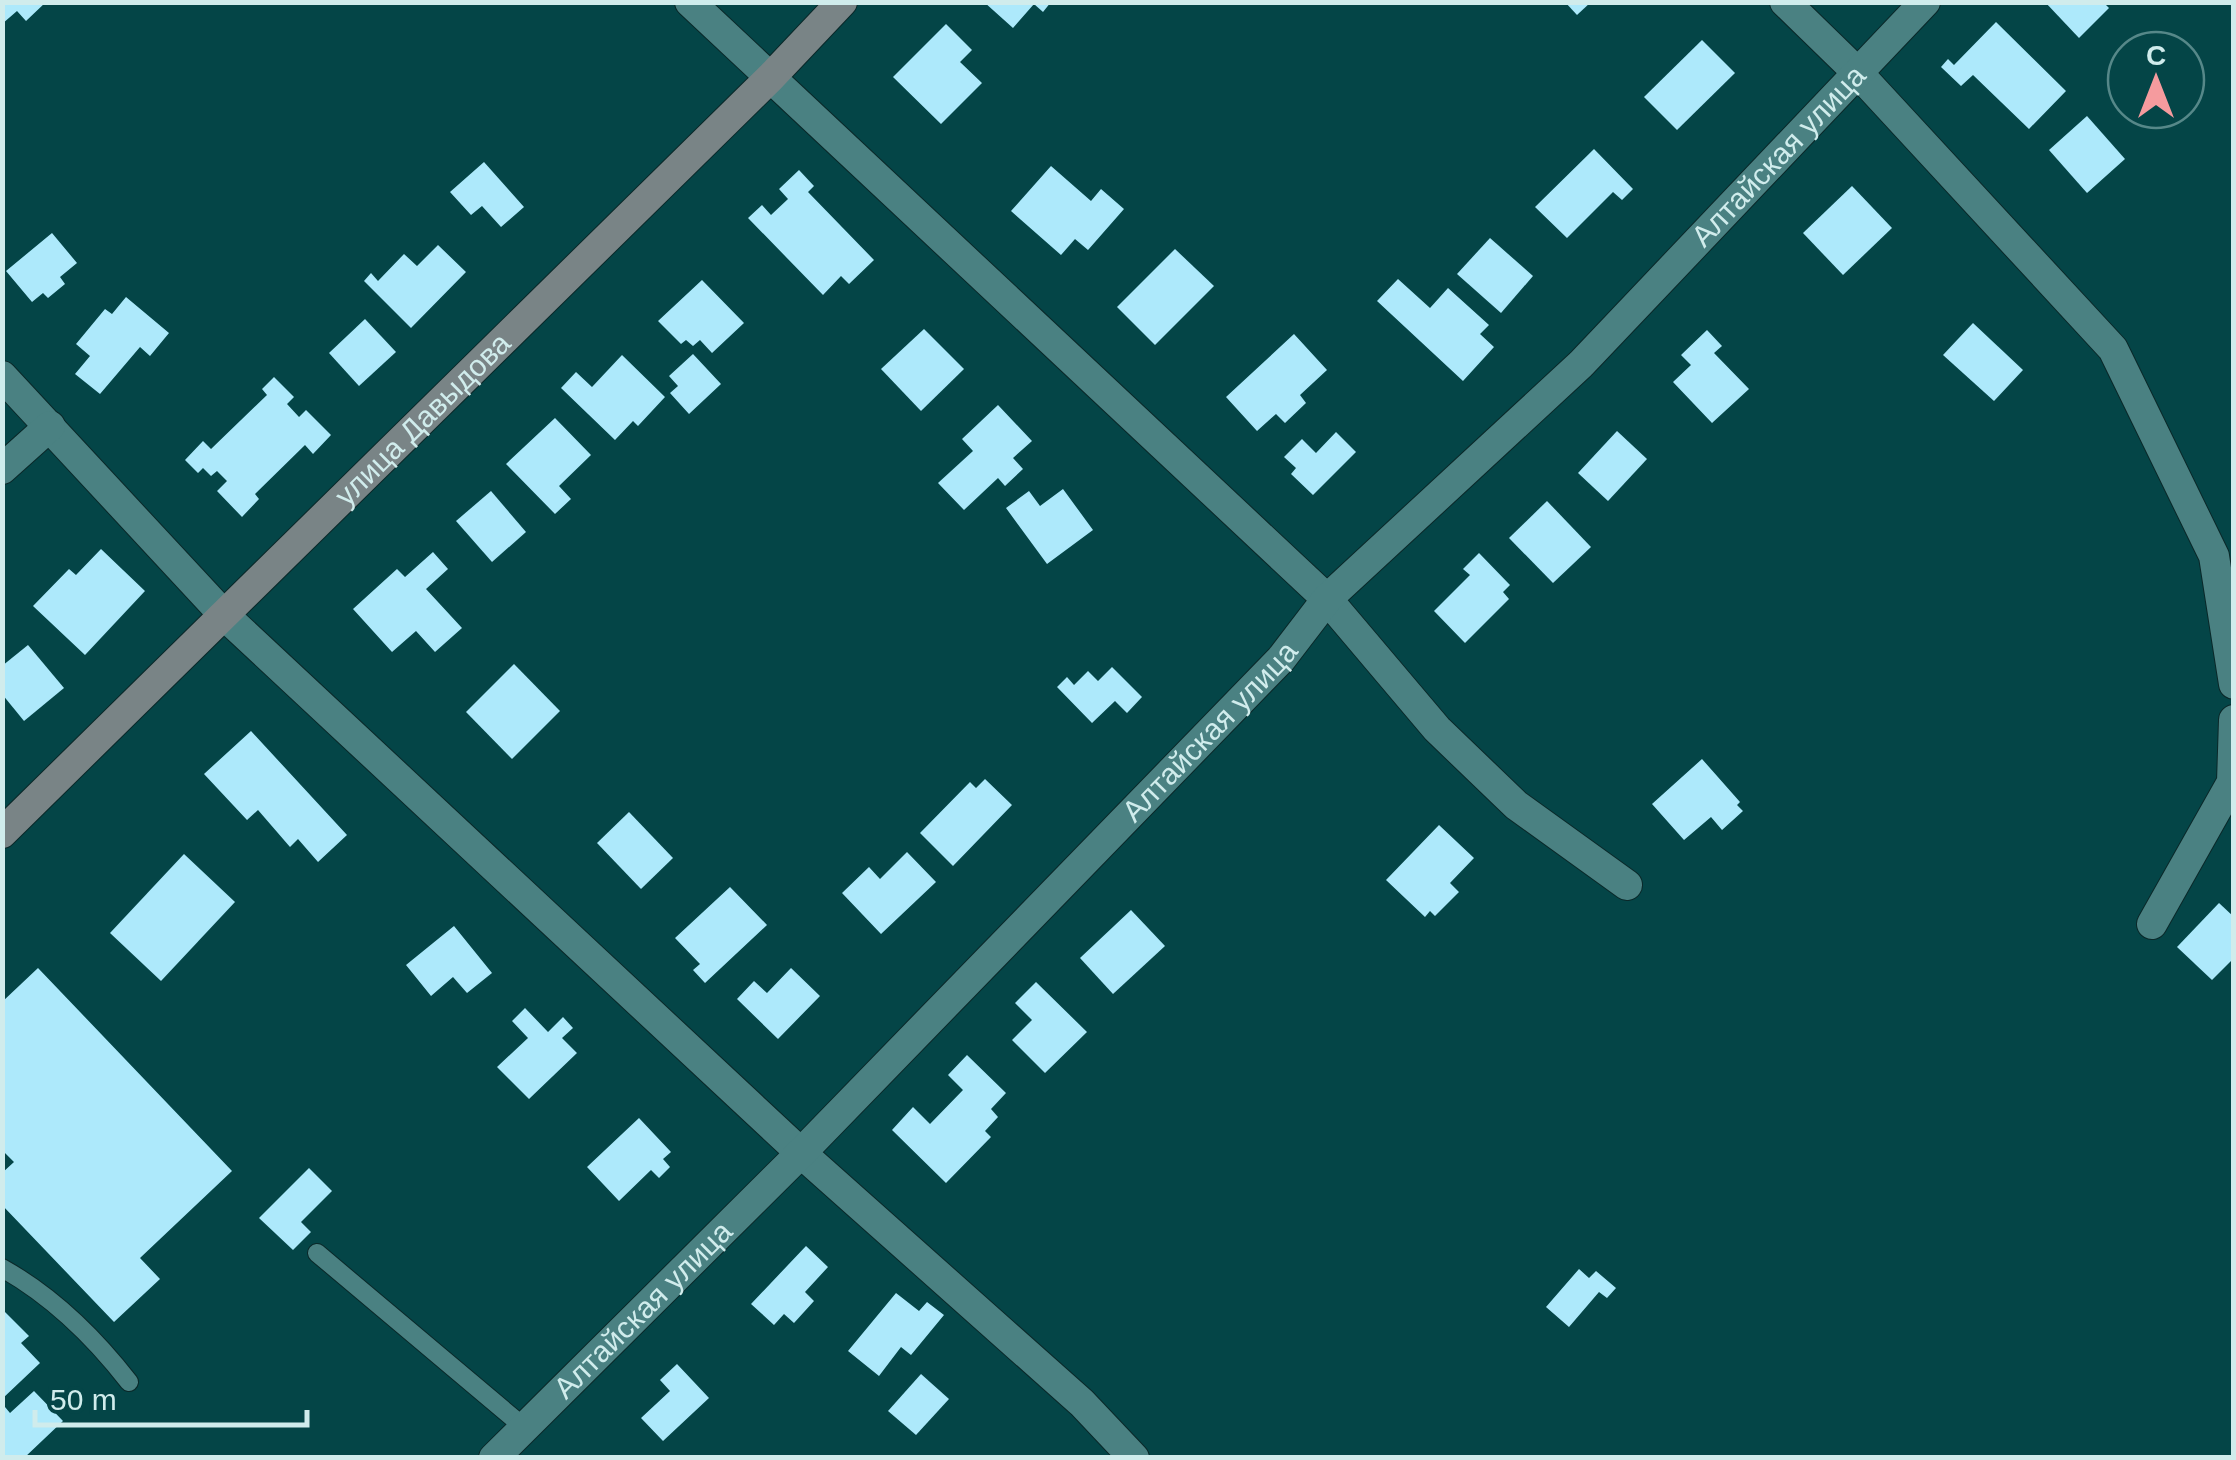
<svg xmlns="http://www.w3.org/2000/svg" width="2236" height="1460" font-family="Arial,sans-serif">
<rect width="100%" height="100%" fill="#044547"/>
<g fill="#ade9fb">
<polygon points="2,2 46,2 26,21 17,11 2,24"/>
<polygon points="984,2 1051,2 1043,12 1034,4 1013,28"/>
<polygon points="1565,2 1591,2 1577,15"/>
<polygon points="2045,2 2103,2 2109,8 2079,38"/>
<polygon points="1996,22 2066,91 2029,129 1973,75 1961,86 1941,67 1948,59 1954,65"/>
<polygon points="946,24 972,50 960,62 982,83 941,124 893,77"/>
<polygon points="1702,40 1735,73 1677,130 1644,97"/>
<polygon points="2087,116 2125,159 2087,193 2049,150"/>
<polygon points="1594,149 1633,189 1622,200 1613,192 1567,238 1535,207"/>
<polygon points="484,162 524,207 501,227 482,206 471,215 450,192"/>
<polygon points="1051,166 1091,201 1101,189 1124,209 1088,250 1075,239 1061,255 1011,211"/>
<polygon points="799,170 814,186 808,192 874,260 849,284 841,276 823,295 748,218 762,205 771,215 788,199 779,189"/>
<polygon points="1852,186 1892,228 1843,275 1803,233"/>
<polygon points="52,233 77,263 60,277 65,284 48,298 43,293 32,302 6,271"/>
<polygon points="1490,238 1533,276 1501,313 1457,274"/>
<polygon points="438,245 466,272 411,328 364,281 371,273 378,281 404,254 417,266"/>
<polygon points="1175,249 1214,286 1155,345 1117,307"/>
<polygon points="1398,279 1430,308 1448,288 1489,325 1480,334 1494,347 1463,381 1377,301"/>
<polygon points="702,280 744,323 712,353 700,340 693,346 686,340 681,344 658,321"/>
<polygon points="126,297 169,333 150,356 140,347 100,394 75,374 90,356 76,344 105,309 112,314"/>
<polygon points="365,319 396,352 359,386 329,353"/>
<polygon points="1973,323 2023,370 1994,401 1943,355"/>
<polygon points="924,329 964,369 921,411 881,369"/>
<polygon points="1707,330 1722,346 1714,353 1749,389 1712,423 1673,382 1691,365 1681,355"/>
<polygon points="1294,334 1327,370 1300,395 1306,403 1285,423 1276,414 1257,431 1226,397"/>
<polygon points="693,354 721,384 689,414 670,393 678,386 669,376"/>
<polygon points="622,355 665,397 638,426 633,421 615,440 561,388 576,372 592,387"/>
<polygon points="274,377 294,397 287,404 299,417 306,410 331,435 313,454 305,445 255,494 259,499 242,517 217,491 227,481 217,471 211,476 203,468 198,473 185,460 203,441 211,449 267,395 262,389"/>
<polygon points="998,405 1032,441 1013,458 1023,469 1005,486 998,478 964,510 938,483 973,451 962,439"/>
<polygon points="555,418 591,455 559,486 571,499 555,514 506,464"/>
<polygon points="1617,431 1647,459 1608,501 1578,473"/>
<polygon points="1336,432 1356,452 1313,495 1291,474 1296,468 1284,457 1302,439 1316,453"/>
<polygon points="1063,489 1093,530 1047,564 1006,508 1029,491 1040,506"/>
<polygon points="491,491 526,532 492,562 456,521"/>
<polygon points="1547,501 1591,547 1553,583 1509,538"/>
<polygon points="101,549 145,591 85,655 33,606 69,569 76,575"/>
<polygon points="433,552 448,569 426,589 462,628 435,652 416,631 392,652 353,609 397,569 405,577"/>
<polygon points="1479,553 1510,585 1503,592 1509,599 1465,643 1434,611 1470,575 1463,569"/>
<polygon points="28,645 64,688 24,721 2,694 2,666"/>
<polygon points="514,664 560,711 512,759 466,712"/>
<polygon points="1112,667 1142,697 1127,713 1115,701 1092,723 1057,687 1067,677 1074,685 1088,671 1098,681"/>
<polygon points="251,731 347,835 318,862 298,839 290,847 258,810 247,820 204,774"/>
<polygon points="1702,759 1740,802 1737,805 1743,811 1722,830 1711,817 1684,840 1652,804"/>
<polygon points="985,779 1012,805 953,866 920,833 970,782 976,788"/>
<polygon points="629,812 673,858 641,889 597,843"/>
<polygon points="1439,825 1474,858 1450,883 1459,892 1435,916 1430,911 1425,917 1386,880"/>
<polygon points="907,852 936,882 881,934 842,893 869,867 880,879"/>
<polygon points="184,854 235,902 161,981 110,933"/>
<polygon points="730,887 767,925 705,983 693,970 700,964 675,938"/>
<polygon points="2219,903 2234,917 2234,958 2212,980 2177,947"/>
<polygon points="1131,910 1165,946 1113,994 1080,958"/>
<polygon points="454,926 492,973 467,993 453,977 431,996 406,965"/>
<polygon points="38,968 232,1171 140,1258 160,1279 114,1322 2,1205 2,1173 14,1162 2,1150 2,1002"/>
<polygon points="791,968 820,996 778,1039 737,999 754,981 767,993"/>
<polygon points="1036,982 1087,1032 1045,1073 1012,1040 1032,1020 1015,1003"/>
<polygon points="525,1008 548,1032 563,1017 573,1028 562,1038 577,1053 529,1099 497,1067 528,1038 512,1021"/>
<polygon points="967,1055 1006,1093 991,1109 998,1117 985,1131 991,1137 946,1183 892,1130 913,1107 930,1124 963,1090 948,1075"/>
<polygon points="639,1118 671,1152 663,1159 670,1167 659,1178 651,1170 619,1201 587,1167"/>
<polygon points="309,1168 332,1191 301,1222 311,1232 293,1250 259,1218"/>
<polygon points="806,1246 828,1267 805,1292 814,1301 794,1323 784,1314 774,1325 751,1304"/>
<polygon points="1579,1269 1589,1278 1596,1271 1616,1288 1607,1298 1599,1292 1569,1327 1546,1307"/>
<polygon points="896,1293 919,1311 927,1302 944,1315 911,1355 901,1347 879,1376 848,1351"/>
<polygon points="2,1309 29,1336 21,1343 40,1363 2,1399"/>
<polygon points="677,1364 709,1398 663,1441 641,1418 670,1391 660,1380"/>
<polygon points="921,1374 949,1399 916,1435 888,1411"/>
<polygon points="34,1391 63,1421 24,1458 2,1458 2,1409 5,1407 10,1413"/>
</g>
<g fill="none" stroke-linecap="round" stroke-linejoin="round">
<defs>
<g id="lane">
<polyline points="317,1253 525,1428"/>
<path d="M2,1268C52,1296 94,1337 129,1382"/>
</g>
<g id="street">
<polyline points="690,2 1327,599 1437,729 1516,805 1627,885"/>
<polyline points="1785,2 1857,72 2113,349 2214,556 2234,684"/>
<polyline points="2,376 224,615 801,1153 1082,1403 1134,1458"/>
<polyline points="2,469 50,426"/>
<polyline points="2152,924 2232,782 2234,720"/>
<path id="s1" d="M494,1458L801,1153L1281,659L1327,599L1581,364L1925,2"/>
</g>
<g id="secondary">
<path id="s2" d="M2,833L771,77L842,2"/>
</g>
</defs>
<use href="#lane" stroke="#0a2829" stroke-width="20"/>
<use href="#street" stroke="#0a2829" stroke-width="32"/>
<use href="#secondary" stroke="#0a2829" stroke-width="32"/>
<use href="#lane" stroke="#4a8182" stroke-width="18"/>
<use href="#street" stroke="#4a8182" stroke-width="30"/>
<use href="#secondary" stroke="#798486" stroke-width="30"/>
</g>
<g text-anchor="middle" stroke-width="10" stroke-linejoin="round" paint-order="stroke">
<g font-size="30" fill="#d0ecec" stroke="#044547">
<text dy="10" stroke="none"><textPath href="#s1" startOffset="1830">Алтайская улица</textPath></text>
<text dy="10" stroke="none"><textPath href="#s2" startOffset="590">улица Давыдова</textPath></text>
<text dy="10" stroke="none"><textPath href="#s1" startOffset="1020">Алтайская улица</textPath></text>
<text dy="10" stroke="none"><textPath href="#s1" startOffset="210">Алтайская улица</textPath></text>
</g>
</g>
<rect width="2236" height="1460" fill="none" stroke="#d0ecec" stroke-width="10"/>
<g transform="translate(2156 80)"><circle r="48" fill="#044547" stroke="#568889" stroke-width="2.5"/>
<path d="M0-8L18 38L0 25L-18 38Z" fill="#f59b9e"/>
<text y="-15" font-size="28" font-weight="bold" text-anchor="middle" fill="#d0ecec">С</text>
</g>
<path d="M35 1410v15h272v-15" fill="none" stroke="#d0ecec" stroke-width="5"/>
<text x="50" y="1410" font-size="30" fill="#d0ecec" stroke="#044547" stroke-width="8" paint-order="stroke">50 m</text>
</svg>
